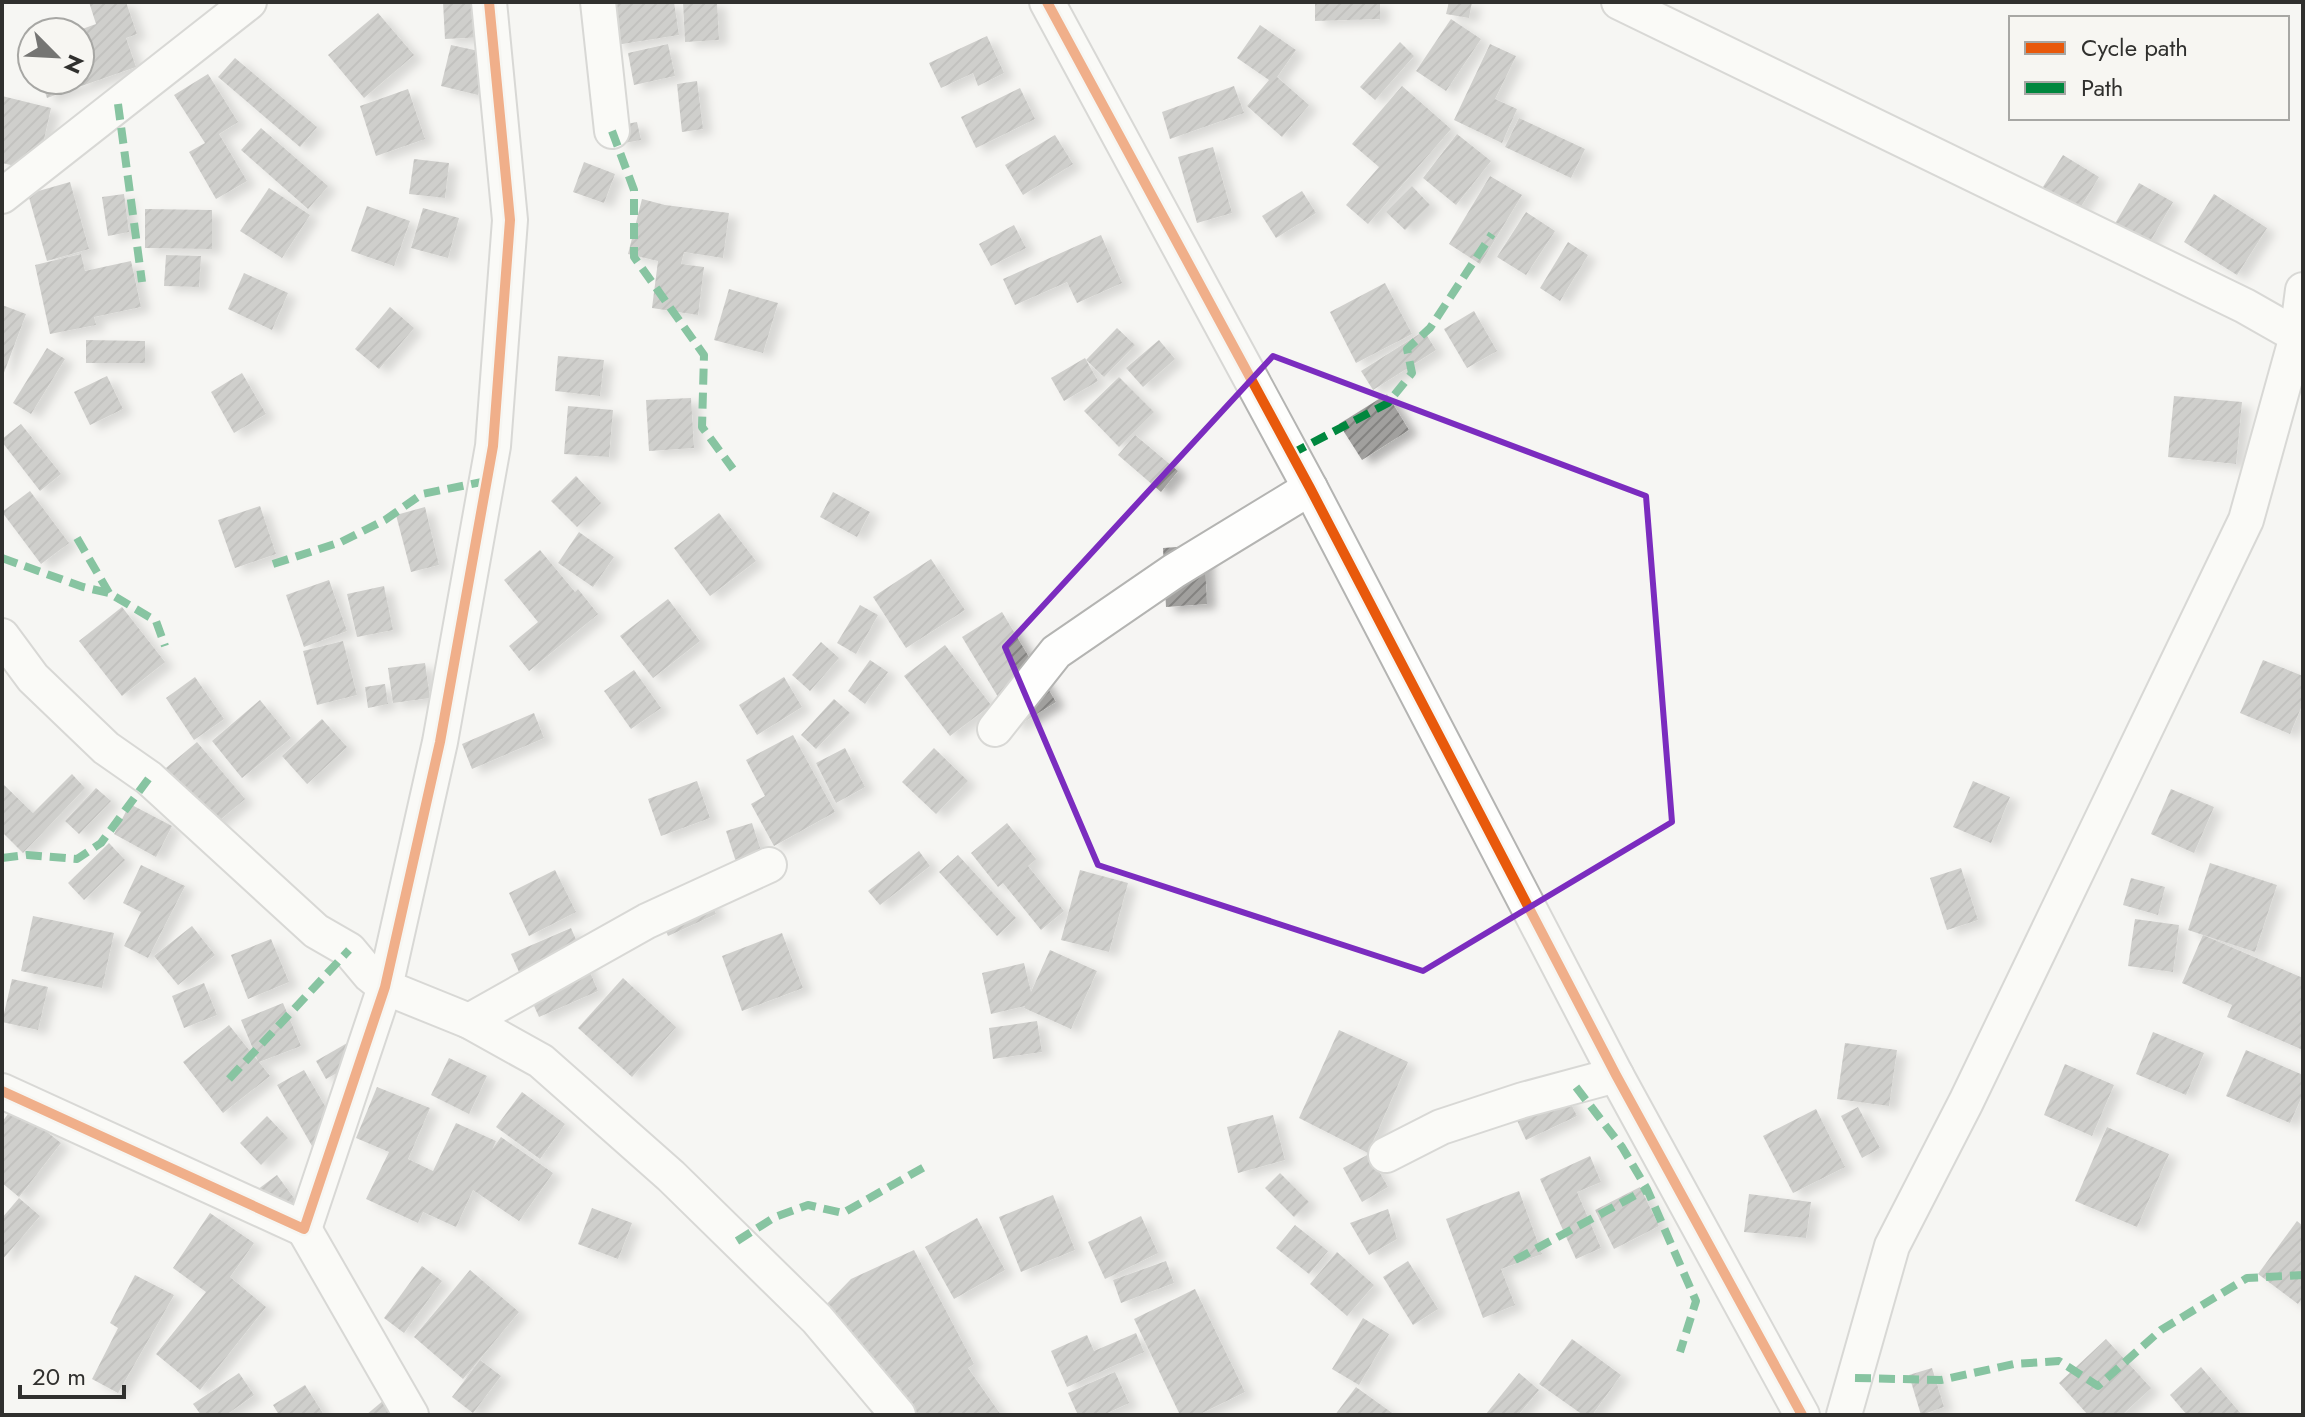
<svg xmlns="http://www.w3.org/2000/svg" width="2305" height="1417" font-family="Jost,sans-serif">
<defs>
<pattern id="building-hatch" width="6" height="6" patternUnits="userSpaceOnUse" patternTransform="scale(2)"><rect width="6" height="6" fill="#a1a09e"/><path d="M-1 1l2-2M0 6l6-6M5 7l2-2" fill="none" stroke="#848381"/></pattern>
<filter id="shadow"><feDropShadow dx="9" dy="5" stdDeviation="4" flood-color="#0004"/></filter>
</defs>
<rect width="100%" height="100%" fill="#f6f5f3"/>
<g fill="url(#building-hatch)" filter="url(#shadow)">
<polygon points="89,2 126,2 137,34 126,38 136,67 47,98 41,80 80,80 80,32 74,32 96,24"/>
<polygon points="443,2 482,2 484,37 445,39"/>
<polygon points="609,2 674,2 679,35 616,45"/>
<polygon points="683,2 717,2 719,40 685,42"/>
<polygon points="1315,2 1380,2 1380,19 1315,21"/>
<polygon points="1449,2 1472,2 1469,18 1446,14"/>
<polygon points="378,13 414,55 364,98 328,55"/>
<polygon points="1451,19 1481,39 1446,91 1416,71"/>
<polygon points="1260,25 1296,50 1277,77 1309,105 1282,137 1247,106 1269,80 1237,58"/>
<polygon points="987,36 1004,73 978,86 973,73 941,88 929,63"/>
<polygon points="1400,42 1414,56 1375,100 1360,87"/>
<polygon points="668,44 675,76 634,85 628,53"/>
<polygon points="1490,44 1516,56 1495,99 1517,109 1502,143 1454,120"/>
<polygon points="451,45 488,53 478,95 441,86"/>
<polygon points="235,58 317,127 300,147 218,77"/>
<polygon points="208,74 238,122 219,134 247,181 216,199 189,152 205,143 174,95"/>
<polygon points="697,81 703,129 682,132 677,84"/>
<polygon points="1234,86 1244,113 1170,139 1162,112"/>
<polygon points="1402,86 1451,129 1368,224 1346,205 1379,167 1352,144"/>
<polygon points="1020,88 1035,119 976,148 961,117"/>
<polygon points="408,89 425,139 376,156 360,106"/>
<polygon points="2,96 51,108 37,171 2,163"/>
<polygon points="1519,118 1585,149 1571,178 1505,147"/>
<polygon points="637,122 641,140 619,144 616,126"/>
<polygon points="261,128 328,186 308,209 241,150"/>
<polygon points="1457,134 1491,161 1456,205 1423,178"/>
<polygon points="1055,135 1073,164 1023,195 1005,165"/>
<polygon points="1213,147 1232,213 1197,223 1178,157"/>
<polygon points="2063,155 2099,177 2068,228 2031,206"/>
<polygon points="414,159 449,163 445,198 409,194"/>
<polygon points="584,162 615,174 604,203 573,192"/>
<polygon points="1490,176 1522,195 1480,264 1449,244"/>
<polygon points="70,182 89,249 47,261 28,194"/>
<polygon points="2139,183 2173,202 2141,257 2107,237"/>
<polygon points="1412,186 1430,205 1405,230 1386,212"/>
<polygon points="269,188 310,215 282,258 240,231"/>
<polygon points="1302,191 1316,213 1276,238 1262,216"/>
<polygon points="124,194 129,232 108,236 102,197"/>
<polygon points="2214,194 2267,228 2237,275 2184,242"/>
<polygon points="642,199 665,205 729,213 723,258 684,252 681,264 704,267 698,315 652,308 658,261 628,254"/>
<polygon points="367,206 410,221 394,266 351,251"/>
<polygon points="423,208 459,218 448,258 411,248"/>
<polygon points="145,209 212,210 212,249 145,248"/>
<polygon points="1526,212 1555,231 1526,275 1497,257"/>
<polygon points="1014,225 1026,248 991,266 979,244"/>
<polygon points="1101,235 1122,283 1077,303 1067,282 1015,305 1003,279"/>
<polygon points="1568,242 1588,255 1560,301 1540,288"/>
<polygon points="81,254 85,271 131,261 141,307 94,317 96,325 50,334 35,265"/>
<polygon points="166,255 201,256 199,287 164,286"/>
<polygon points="244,273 288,293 272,330 228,309"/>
<polygon points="1385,283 1412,334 1356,363 1330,312"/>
<polygon points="729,289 778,303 763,353 714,340"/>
<polygon points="2,305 26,314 2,378"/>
<polygon points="390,307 414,328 379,369 355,349"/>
<polygon points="1474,311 1497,351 1467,368 1444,329"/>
<polygon points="1117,328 1135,345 1104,377 1086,360"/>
<polygon points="1424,331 1436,350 1373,390 1361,371"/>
<polygon points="86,340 145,341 145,363 86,363"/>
<polygon points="1159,340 1175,359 1143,387 1126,368"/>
<polygon points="47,348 65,359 31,414 13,403"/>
<polygon points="558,356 604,360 600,396 555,391"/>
<polygon points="1085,358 1098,381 1064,401 1051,378"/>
<polygon points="242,373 266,414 234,433 211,392"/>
<polygon points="107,376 123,409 90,425 74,392"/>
<polygon points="1119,377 1154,412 1119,447 1084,411"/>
<polygon points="1387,394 1409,430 1362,460 1339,424"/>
<polygon points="2174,396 2242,402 2236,464 2168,457"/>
<polygon points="691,398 694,448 649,451 646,400"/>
<polygon points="568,406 613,410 609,457 564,454"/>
<polygon points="21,424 61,474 40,491 2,442 2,439"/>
<polygon points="1135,435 1178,471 1161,492 1118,455"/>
<polygon points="576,476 601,503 577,527 551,501"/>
<polygon points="30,491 69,543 41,564 2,512"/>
<polygon points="833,492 870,512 857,537 820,517"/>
<polygon points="260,506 276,554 235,568 218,520"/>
<polygon points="425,507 439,565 411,572 396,515"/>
<polygon points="719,513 756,561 710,596 674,548"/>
<polygon points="579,532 614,557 593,587 558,563"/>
<polygon points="1204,545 1207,604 1166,607 1163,548"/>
<polygon points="540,550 575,592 578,589 598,614 529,671 509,646 538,622 504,580"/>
<polygon points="931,559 965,610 906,648 873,597"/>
<polygon points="329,580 347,631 304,647 286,595"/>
<polygon points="384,586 393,630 357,637 347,594"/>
<polygon points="668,599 700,641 653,678 620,636"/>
<polygon points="860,605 878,615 856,654 837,643"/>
<polygon points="122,607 165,662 122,696 79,641"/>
<polygon points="1002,612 1056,702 1016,727 962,637"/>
<polygon points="343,641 357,695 317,705 303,651"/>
<polygon points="821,642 839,658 810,691 792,675"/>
<polygon points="945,645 991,705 950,736 904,676"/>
<polygon points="870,660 888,672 865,704 848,691"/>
<polygon points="2263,660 2303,676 2303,703 2290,734 2240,713"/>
<polygon points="425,663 430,698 393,703 388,668"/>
<polygon points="634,670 661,708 631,729 604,691"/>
<polygon points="195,677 224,719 194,740 166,698"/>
<polygon points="784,677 802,707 757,735 739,705"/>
<polygon points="385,684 388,704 368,708 365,687"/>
<polygon points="834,699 850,713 816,749 801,735"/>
<polygon points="260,700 291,738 242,778 212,741"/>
<polygon points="534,713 544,738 472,769 462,744"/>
<polygon points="322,719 347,747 307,784 282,756"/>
<polygon points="793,735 835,812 774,846 751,804 765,796 746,760"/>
<polygon points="197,742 245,799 196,840 148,783"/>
<polygon points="845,748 865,787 836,803 816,763"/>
<polygon points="934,748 968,781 936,814 902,782"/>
<polygon points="72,774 85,788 23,853 2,832 2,783 33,813"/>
<polygon points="697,781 710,818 661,836 648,799"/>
<polygon points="1973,781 2010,797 1991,843 1953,827"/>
<polygon points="96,788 111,801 79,834 65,821"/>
<polygon points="2171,789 2214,807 2194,853 2151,834"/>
<polygon points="130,804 172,826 156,857 114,834"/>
<polygon points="752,823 765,863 739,871 726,831"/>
<polygon points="1007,823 1036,859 1028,866 1064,911 1041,930 1003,883 998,887 971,853"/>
<polygon points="109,843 125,860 84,900 68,883"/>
<polygon points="919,851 930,866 880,905 868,891"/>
<polygon points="958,855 1016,918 997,936 939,872"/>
<polygon points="2210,863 2277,885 2255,952 2188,930"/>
<polygon points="141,865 185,886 148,958 124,946 141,912 123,903"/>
<polygon points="1961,868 1978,920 1947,930 1930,878"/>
<polygon points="555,870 576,912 529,936 509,893"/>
<polygon points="1080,870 1128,883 1109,952 1061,940"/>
<polygon points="2131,878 2165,887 2158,915 2123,905"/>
<polygon points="703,884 716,914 668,936 655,905"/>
<polygon points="33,916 114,933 102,988 21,971"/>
<polygon points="2135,919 2179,925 2173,972 2128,966"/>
<polygon points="192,926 215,955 178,985 154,956"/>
<polygon points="571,928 598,991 539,1017 511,954"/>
<polygon points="782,933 803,988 742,1011 722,956"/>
<polygon points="2203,935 2303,978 2303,1050 2227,1017 2232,1005 2182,983"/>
<polygon points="271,939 289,982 248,999 231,955"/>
<polygon points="1050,950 1097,971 1071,1029 1024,1008 1025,1006 991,1014 982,973 1024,963 1031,992"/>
<polygon points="623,978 676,1027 632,1077 578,1028"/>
<polygon points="12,979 48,987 38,1030 2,1022"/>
<polygon points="204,983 217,1015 184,1028 172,996"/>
<polygon points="283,1003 301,1046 259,1062 270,1076 223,1113 183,1062 229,1025 258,1061 241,1020"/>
<polygon points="1037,1021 1042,1052 993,1059 989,1028"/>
<polygon points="1339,1030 1408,1062 1368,1153 1299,1118"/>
<polygon points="2153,1032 2204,1053 2186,1095 2136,1074"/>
<polygon points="349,1042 359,1061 326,1079 316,1061"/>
<polygon points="1845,1043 1897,1050 1889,1106 1837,1099"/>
<polygon points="2246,1050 2303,1075 2303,1094 2290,1123 2226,1096"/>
<polygon points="449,1058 487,1076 469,1114 431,1095"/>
<polygon points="2065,1064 2114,1085 2092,1136 2044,1115"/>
<polygon points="304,1070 339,1130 312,1146 277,1085"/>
<polygon points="377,1087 430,1108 408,1159 433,1171 456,1123 496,1141 492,1150 501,1137 553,1173 519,1221 473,1190 456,1227 423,1212 418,1223 366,1199 389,1152 356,1138"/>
<polygon points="522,1092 565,1124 540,1159 496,1127"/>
<polygon points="1565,1092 1577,1116 1526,1140 1515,1116"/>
<polygon points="14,1106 61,1143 19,1197 2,1183 2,1122"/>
<polygon points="1858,1107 1880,1148 1862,1158 1841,1116"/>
<polygon points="1816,1109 1845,1167 1793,1193 1763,1136"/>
<polygon points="1273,1115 1285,1160 1238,1173 1227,1127"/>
<polygon points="267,1116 288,1138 261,1165 240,1143"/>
<polygon points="2107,1127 2169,1154 2137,1227 2075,1201"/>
<polygon points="1369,1154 1388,1187 1362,1202 1343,1168"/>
<polygon points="1590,1156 1601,1182 1577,1192 1601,1248 1576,1259 1540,1179"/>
<polygon points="1280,1173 1309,1202 1294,1217 1265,1188"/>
<polygon points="277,1175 299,1205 267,1229 245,1199"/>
<polygon points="1640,1187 1659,1226 1614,1249 1595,1210"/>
<polygon points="1519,1191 1542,1254 1501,1269 1515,1305 1483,1318 1446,1219"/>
<polygon points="1749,1194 1811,1202 1806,1238 1744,1232"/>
<polygon points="1053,1195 1075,1250 1021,1272 999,1217"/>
<polygon points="19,1198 40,1216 2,1260 2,1218"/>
<polygon points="592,1208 632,1223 618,1259 578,1244"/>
<polygon points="1388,1209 1397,1239 1369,1255 1350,1223"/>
<polygon points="210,1213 254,1243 230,1277 266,1307 200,1390 156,1354 206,1292 173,1268"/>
<polygon points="1141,1216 1158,1253 1105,1279 1088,1242"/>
<polygon points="977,1218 1005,1270 954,1299 925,1247"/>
<polygon points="2297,1221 2303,1226 2303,1297 2298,1304 2258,1274"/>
<polygon points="1295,1225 1328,1251 1309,1274 1276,1248"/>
<polygon points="914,1250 974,1364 968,1368 1001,1415 914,1415 821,1310 851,1279"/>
<polygon points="1337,1252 1374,1285 1347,1316 1310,1284"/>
<polygon points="1166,1261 1174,1283 1121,1303 1113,1280"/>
<polygon points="1408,1261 1438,1309 1413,1325 1383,1277"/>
<polygon points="422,1266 442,1281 404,1333 384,1318"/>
<polygon points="470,1270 519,1312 463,1379 414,1337"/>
<polygon points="135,1275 174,1295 118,1393 92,1379 118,1328 110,1323"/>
<polygon points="1195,1289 1245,1392 1198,1415 1180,1415 1134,1319"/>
<polygon points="1363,1318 1389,1334 1359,1385 1332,1369"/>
<polygon points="1136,1333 1144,1352 1067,1387 1051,1351 1087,1335 1094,1351"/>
<polygon points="1572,1339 1621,1375 1592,1415 1583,1415 1539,1384"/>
<polygon points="2106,1339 2151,1388 2122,1415 2088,1415 2059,1383"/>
<polygon points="480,1360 501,1376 473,1413 452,1397"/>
<polygon points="2201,1367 2242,1415 2187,1415 2170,1395"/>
<polygon points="1932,1368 1944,1407 1921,1415 1909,1375"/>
<polygon points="1115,1372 1129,1403 1103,1415 1078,1415 1068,1393"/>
<polygon points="239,1373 254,1395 226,1415 201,1415 193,1404"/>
<polygon points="1519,1373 1539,1390 1518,1415 1487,1415 1486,1414"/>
<polygon points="305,1385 324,1415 279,1415 273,1405"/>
<polygon points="1356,1387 1395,1415 1335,1415"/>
<polygon points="384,1400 396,1415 366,1415"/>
</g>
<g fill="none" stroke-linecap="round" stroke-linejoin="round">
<defs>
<g id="minor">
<polyline points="598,2 612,131"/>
<polyline points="1047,2 1310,488 1616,1075 1802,1415"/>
<polyline points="1619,2 2245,306 2303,339"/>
<polyline points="2,196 249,2"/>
<polyline points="2,636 33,678 106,748 149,778 316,931 349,950 370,975 385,987 469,1021 541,1061 671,1176 817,1319 898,1415"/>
<polyline points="995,729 1056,652 1174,571 1310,488"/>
<polyline points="469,1021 647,921 769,865"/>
<polyline points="2,1091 304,1229 385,987 440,742 493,446 510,220 489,2"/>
<polyline points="1386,1155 1441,1127 1523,1100 1616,1075"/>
<polyline points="304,1229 411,1415"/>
<polyline points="1844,1415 1892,1246 1966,1102 2246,520 2297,336 2303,290"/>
</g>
</defs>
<use href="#minor" stroke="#b4b4b2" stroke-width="38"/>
<use href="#minor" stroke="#fefefd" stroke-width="34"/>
<g stroke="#00873e" stroke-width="8" stroke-dasharray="16 8" stroke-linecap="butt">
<polyline points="118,104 142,282"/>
<polyline points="612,131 634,190 634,257 704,355 702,427 733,469"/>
<polyline points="1291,454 1388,403 1412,373 1407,349 1430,328 1492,234"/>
<polyline points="77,538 109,593"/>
<polyline points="2,558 83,587 109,593 156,621 165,646"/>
<polyline points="273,564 341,542 385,520 422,494 487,481"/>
<polyline points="2,858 27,855 77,859 101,843 149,778"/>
<polyline points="229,1079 349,950"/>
<polyline points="1576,1087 1622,1147 1647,1189 1696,1301 1680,1352"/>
<polyline points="737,1241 775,1217 808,1205 843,1213 926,1166"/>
<polyline points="1515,1260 1647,1189"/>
<polyline points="1855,1378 1941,1380 2014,1364 2059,1361 2098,1386 2161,1330 2247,1278 2303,1275"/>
</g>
<defs>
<g id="cycleway">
<polyline points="1047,2 1310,488 1616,1075 1802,1415"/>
<polyline points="2,1091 304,1229 385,987 440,742 493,446 510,220 489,2"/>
</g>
</defs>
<use href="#cycleway" stroke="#f7f6f2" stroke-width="15"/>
<use href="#cycleway" stroke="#e8590c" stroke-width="10"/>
</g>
<path d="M0 0H2305V1417H0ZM1273,356L1646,496L1672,822L1423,971L1098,865L1005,647Z" fill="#f6f5f3" fill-opacity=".55" fill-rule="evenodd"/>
<path fill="none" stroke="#7b2cbf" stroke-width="6" stroke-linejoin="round" d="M1273,356L1646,496L1672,822L1423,971L1098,865L1005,647Z"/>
<rect width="2305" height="1417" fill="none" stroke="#30302e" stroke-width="8"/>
<rect x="2009" y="16" width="280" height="104" fill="#f7f6f2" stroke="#a7a7a4" stroke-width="2"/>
<rect x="2025" y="42" width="40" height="12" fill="#e8590c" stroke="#a7a7a4" stroke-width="2"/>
<text x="2081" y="56" font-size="24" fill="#30302e">Cycle path</text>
<rect x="2025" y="82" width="40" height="12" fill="#00873e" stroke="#a7a7a4" stroke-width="2"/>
<text x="2081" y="96" font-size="24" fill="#30302e">Path</text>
<g transform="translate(56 56) rotate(114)"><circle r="38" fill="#f7f6f2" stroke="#a7a7a4" stroke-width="2"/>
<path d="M0-6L14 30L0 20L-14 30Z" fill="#757573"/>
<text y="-12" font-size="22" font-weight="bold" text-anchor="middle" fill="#30302e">N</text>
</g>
<path d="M20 1385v12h104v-12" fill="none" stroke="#30302e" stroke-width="4"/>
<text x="32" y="1385" font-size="24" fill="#30302e" stroke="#f7f6f2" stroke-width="6" paint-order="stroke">20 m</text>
</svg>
